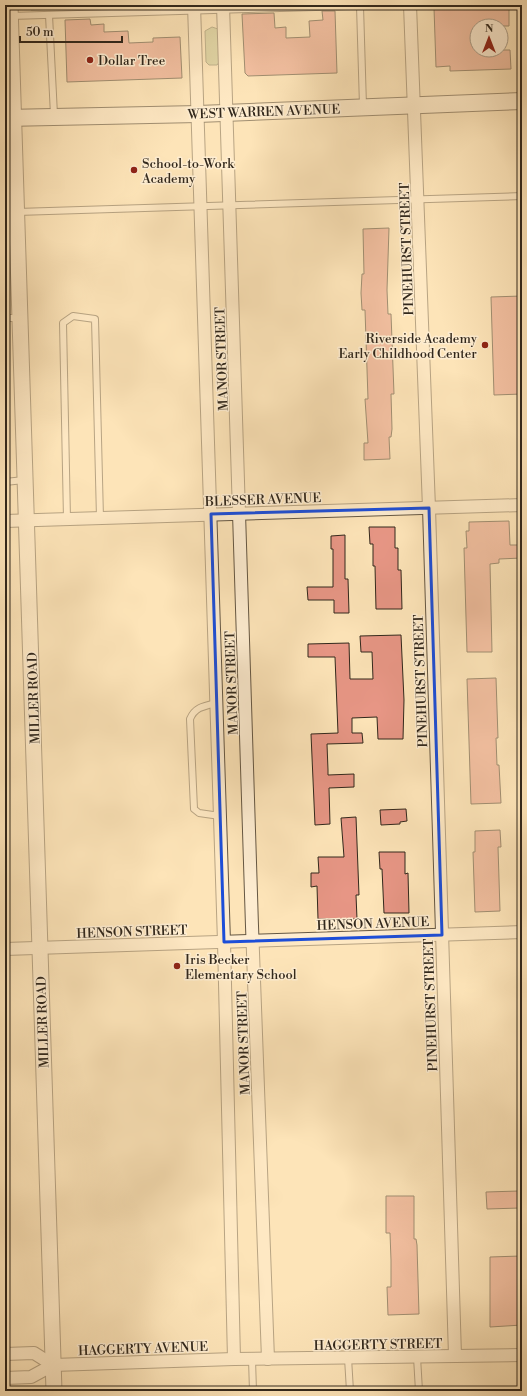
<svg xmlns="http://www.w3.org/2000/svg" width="527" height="1396" font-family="'Libre Bodoni',serif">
<rect width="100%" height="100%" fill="#fde4b8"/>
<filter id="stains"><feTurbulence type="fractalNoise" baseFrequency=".005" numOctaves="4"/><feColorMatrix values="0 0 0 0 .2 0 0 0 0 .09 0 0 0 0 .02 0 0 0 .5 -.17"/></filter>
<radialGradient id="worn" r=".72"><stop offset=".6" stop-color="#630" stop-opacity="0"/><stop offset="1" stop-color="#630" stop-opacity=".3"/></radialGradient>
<g fill="#bec48f" stroke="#787656">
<polygon points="31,5 181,5 31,10"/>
<polygon points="212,27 218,29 220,61 217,65 209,65 206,62 205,31"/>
</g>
<g fill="#e79685" stroke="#32281c">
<polygon points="509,6 509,26 477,26 477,50 510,50 511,69 450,71 450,66 436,67 434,8"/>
<polygon points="322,11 335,11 337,73 248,76 245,73 242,14 274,13 275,28 286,27 286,38 310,37 309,21 323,20"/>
<polygon points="90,19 91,25 104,24 104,32 128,31 129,43 153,42 153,38 180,37 182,78 67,82 65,20"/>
<polygon points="389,228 387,290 388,314 391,314 394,394 391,394 392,429 391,437 389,437 390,459 364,460 364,443 368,443 365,399 368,399 365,310 362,310 361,293 362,274 364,274 363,229"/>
<polygon points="522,296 522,394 494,395 491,297"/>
<polygon points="509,521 510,545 522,545 522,558 499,559 499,563 490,564 492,652 467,652 464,548 467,548 466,531 469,531 469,522"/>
<polygon points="369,527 395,527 395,548 398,548 398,570 401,570 402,609 376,609 375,566 373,566 373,544 370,544"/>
<polygon points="345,535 345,579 348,579 349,613 334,613 334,600 308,600 307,587 333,587 333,549 331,549 331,536"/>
<polygon points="401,635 404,700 403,739 378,739 377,717 352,718 352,733 362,733 363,743 327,744 328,770 328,775 354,774 354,787 329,788 330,824 315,825 311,734 338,733 335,657 308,657 308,644 349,643 350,679 373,679 372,652 361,652 360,636"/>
<polygon points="496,678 498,738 496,738 497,765 499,765 501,803 471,804 467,679"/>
<polygon points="406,809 407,821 400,822 400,824 381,825 380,810"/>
<polygon points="356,817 359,895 356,895 357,919 318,919 317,886 311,887 311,873 319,873 318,857 344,857 341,818"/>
<polygon points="500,830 501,847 498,847 500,911 475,912 473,852 475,852 475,831"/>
<polygon points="379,852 405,852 405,874 408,873 409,913 384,913 382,869 380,869"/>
<polygon points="519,1191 520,1208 487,1209 486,1192"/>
<polygon points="386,1196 414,1196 414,1239 416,1239 417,1245 419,1314 388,1315 387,1287 391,1287 391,1260 390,1233 386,1233"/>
<polygon points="521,1256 522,1325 490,1327 490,1257"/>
</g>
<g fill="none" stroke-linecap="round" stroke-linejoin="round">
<defs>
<g id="service">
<polyline points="360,6 363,106"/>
<polyline points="49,15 54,115"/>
<polyline points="10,16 386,5"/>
<polyline points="17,212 522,196"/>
<polyline points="5,318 19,318"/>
<polyline points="5,482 24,480"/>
<polyline points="67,519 63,323 73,316 95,319 100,518"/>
<path d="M217,703C204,706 195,707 190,719L194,809L199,813L220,816"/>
<polyline points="417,1357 419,1391"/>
<polyline points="348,1358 350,1391"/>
<polyline points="252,1359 253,1391"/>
</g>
<g id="minor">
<polyline points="194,5 224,942 234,1359"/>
<polyline points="223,5 252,926 268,1359"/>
<polyline points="410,5 429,508 455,1356"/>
<polyline points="5,521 522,505"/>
<polyline points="5,949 522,932"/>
<polyline points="5,1354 34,1353 53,1365"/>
<polyline points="5,1378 31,1377 53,1365 234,1359 522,1355"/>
</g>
<polyline id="tertiary" points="10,5 54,1391"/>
<polyline id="secondary" points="5,118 198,114 522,101"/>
</defs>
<use href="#service" stroke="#655743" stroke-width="8"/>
<use href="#minor" stroke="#655743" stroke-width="14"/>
<use href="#tertiary" stroke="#655743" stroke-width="17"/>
<use href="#secondary" stroke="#32281c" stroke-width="18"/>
<use href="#service" stroke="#feedd1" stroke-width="6"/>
<use href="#minor" stroke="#feedd1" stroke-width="12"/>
<use href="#tertiary" stroke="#feedd1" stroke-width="15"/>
<use href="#secondary" stroke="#feedd1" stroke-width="16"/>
</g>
<path d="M0 0H527V1396H0ZM429,508L442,935L224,942L211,514Z" fill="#fde4b8" fill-opacity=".55" fill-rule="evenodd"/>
<path fill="none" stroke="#1d4ed8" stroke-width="3" stroke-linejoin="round" d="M429,508L442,935L224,942L211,514Z"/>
<g fill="#8f2418" stroke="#feedd1" stroke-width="1.5">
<circle cx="90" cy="60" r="4"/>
<circle cx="134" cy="170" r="4"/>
<circle cx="485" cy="345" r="4"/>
<circle cx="177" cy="966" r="4"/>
</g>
<g text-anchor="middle" stroke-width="3" stroke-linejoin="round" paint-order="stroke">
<g font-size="13" fill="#32281c" stroke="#feedd1" text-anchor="start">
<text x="98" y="65">Dollar Tree</text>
<text x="142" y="168">School-to-Work<tspan x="142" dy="15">Academy</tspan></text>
<text x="477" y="343" text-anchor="end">Riverside Academy<tspan x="477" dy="15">Early Childhood Center</tspan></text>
<text x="185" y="964">Iris Becker<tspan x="185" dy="15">Elementary School</tspan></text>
</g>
<g font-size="13" fill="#32281c" stroke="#feedd1">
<text transform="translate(264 111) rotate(-2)" y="5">WEST WARREN AVENUE</text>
<text transform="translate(406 249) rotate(-92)" y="5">PINEHURST STREET</text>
<text transform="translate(221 359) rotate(-92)" y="5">MANOR STREET</text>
<text transform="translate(263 499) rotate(-2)" y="5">BLESSER AVENUE</text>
<text transform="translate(420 681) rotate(-92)" y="5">PINEHURST STREET</text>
<text transform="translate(231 683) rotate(-92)" y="5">MANOR STREET</text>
<text transform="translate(33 698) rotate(-92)" y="5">MILLER ROAD</text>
<text transform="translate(373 923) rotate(-2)" y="5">HENSON AVENUE</text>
<text transform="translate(132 931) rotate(-2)" y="5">HENSON STREET</text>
<text transform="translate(430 1005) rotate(-92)" y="5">PINEHURST STREET</text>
<text transform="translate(42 1022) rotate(-92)" y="5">MILLER ROAD</text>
<text transform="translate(243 1043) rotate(-92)" y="5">MANOR STREET</text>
<text transform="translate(378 1344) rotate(-1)" y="5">HAGGERTY STREET</text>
<text transform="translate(143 1348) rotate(-2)" y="5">HAGGERTY AVENUE</text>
</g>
</g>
<rect width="527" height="1396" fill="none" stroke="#fde4b8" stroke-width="20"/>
<rect x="6" y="6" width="515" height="1384" fill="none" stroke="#32281c" stroke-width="2"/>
<rect x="10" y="10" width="507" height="1376" fill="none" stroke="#32281c"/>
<g transform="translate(489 38)"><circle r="19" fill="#feedd1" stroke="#ac9e89"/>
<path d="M0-3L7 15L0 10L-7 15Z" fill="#8f2418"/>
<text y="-6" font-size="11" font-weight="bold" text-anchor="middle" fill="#32281c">N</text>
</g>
<path d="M20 36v6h102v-6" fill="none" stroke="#32281c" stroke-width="2"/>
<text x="26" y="36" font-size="12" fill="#32281c" stroke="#feedd1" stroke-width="3" paint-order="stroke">50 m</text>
<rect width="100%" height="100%" filter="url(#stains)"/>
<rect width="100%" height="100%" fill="url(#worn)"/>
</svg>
